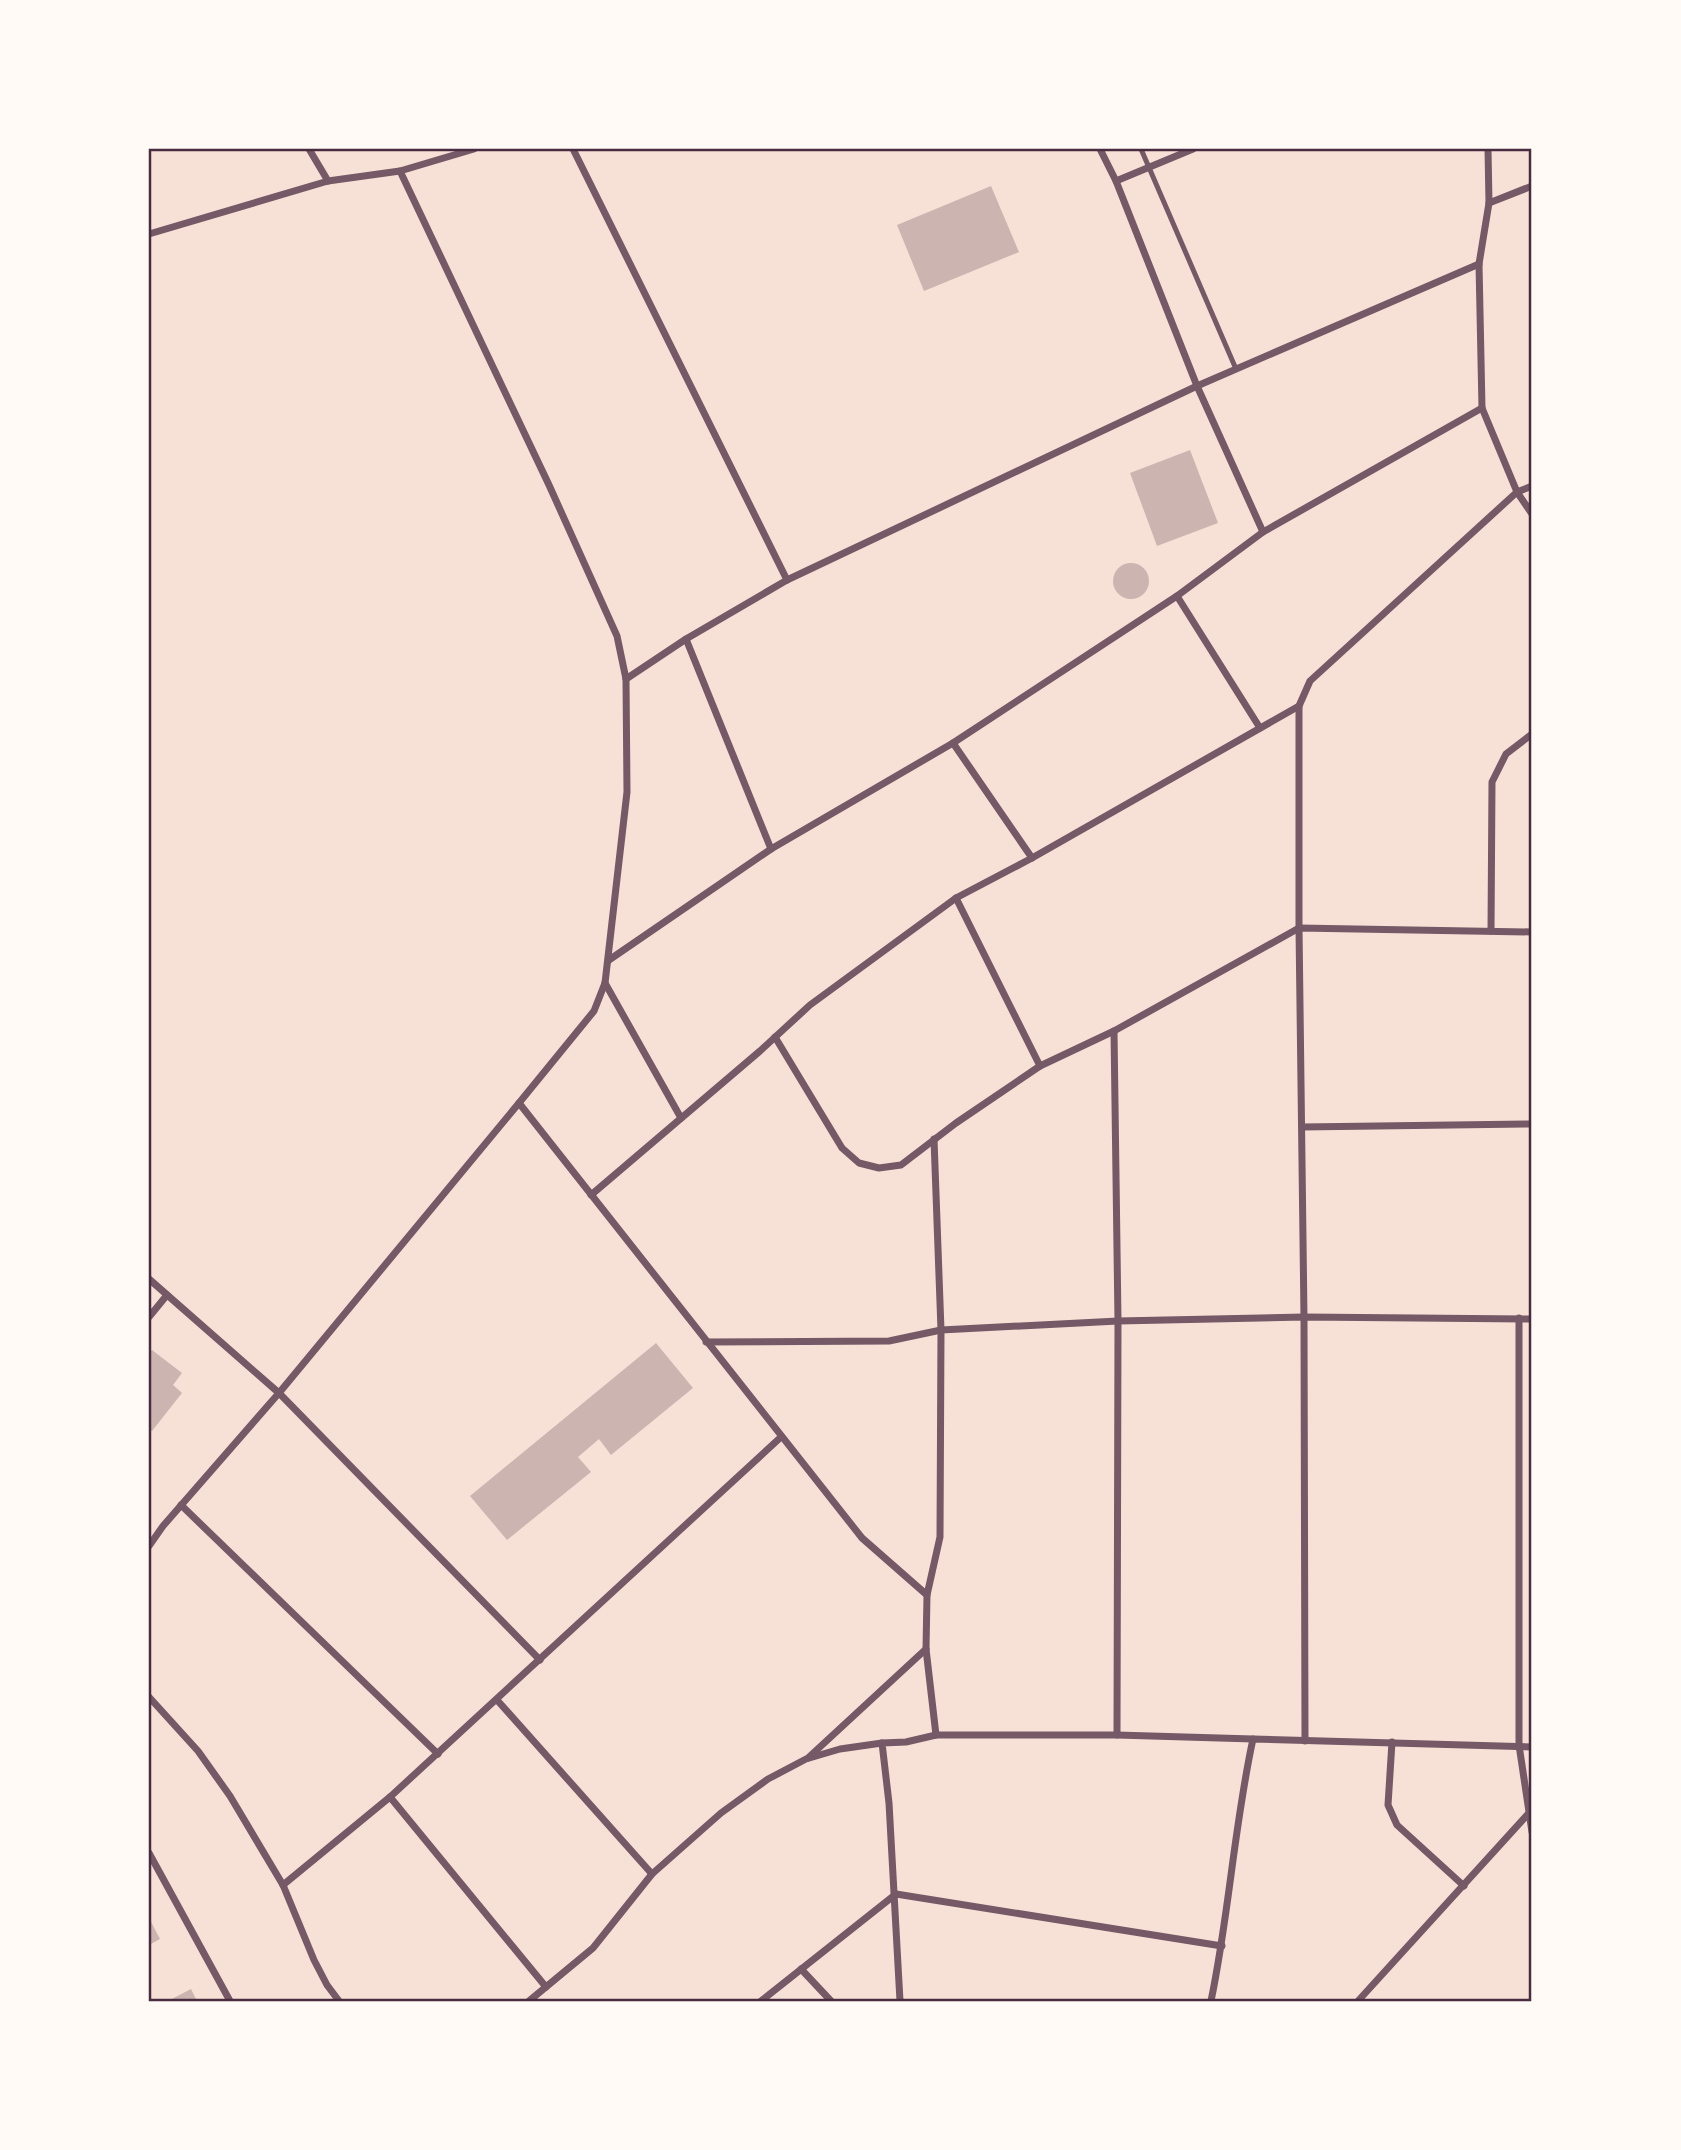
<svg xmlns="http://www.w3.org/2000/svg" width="1681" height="2150" font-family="'IBM Plex Sans',sans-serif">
<rect width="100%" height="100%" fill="#f7e1d7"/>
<g fill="#ccb4b1">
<polygon points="991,186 1019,252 924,291 897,225"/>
<polygon points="1190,450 1218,523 1157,546 1130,473"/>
<circle cx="1131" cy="581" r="18"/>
<polygon points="656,1343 693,1388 611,1455 599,1439 578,1457 591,1472 507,1540 470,1496"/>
<polygon points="152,1350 182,1373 173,1385 182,1393 152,1431 149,1429 149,1354"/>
<polygon points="149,1918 160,1939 149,1945"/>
<polygon points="191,1989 197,2001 168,2001"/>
</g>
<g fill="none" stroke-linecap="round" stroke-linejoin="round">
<polyline stroke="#755966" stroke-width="5" points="1141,149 1236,369"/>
<g stroke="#755966" stroke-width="7">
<polyline points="309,149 328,181"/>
<polyline points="573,149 787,580"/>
<polyline points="1100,149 1116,181 1197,386 1263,532"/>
<polyline points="1488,149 1489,203 1479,264 1482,408 1517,492 1532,514"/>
<polyline points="1116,181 1193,149"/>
<polyline points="1489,203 1532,186"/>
<polyline points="149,234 328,181 400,171"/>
<polyline points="1177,596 1260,728"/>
<polyline points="686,639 771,849"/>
<polyline points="626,679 686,639 787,580 1197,386 1479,264"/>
<polyline points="953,743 1032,858"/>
<polyline points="956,898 1040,1066"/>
<polyline points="1491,931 1492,782 1506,754 1532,734"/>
<polyline points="609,960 771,849 953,743 1177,596 1263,532 1482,408"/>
<polyline points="605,983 681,1118"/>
<polyline points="1114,1031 1118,1321 1117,1735"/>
<polyline points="775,1037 842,1148 859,1163 879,1168 901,1165 956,1123 1040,1066 1114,1031 1299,928 1532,932"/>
<polyline points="519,1103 862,1538 927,1595 926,1649 936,1735"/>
<polyline points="1302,1127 1532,1124"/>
<polyline points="591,1195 760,1051 810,1005 956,898 1032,858 1299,706"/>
<polyline points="149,1279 279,1393 540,1660"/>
<polyline points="149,1317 167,1295"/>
<polyline points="1519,1318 1519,1745 1532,1832"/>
<polyline points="706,1342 889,1341 941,1330 1118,1321 1304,1317 1532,1319"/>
<polyline points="181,1505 438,1754"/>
<polyline points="149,1546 163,1526 279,1393 519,1103 594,1011 605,983 627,792 626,679 617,636 549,485 400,171 474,149"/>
<polyline points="927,1595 940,1537 941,1330 934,1139"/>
<polyline points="149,1697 198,1751 230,1796 283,1885 314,1960 327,1985 339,2001"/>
<polyline points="497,1700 652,1874"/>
<polyline points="1305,1741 1304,1317 1299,928 1299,706 1310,681 1517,492 1532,486"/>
<polyline points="1392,1742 1388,1805 1397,1825 1464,1886"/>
<polyline points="808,1758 926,1649"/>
<polyline points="390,1797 546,1987"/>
<polyline points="149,1853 230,2001"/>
<polyline points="283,1885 390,1797 781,1437"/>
<polyline points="801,1969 831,2001"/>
<polyline points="529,2001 593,1948 652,1874 721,1813 768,1779 806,1759 840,1749 882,1743"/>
<polyline points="761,2001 896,1894 1222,1946"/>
<polyline points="900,2001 889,1803 882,1743 906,1742 936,1735 1117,1735 1253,1739"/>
<path d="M1211,2001C1229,1915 1234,1826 1253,1739L1532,1747"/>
<polyline points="1358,2001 1529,1813"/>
</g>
</g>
<rect width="1681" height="2150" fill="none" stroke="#fffaf5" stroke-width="301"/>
<rect x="150" y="150" width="1380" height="1850" fill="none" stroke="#4a2c40" stroke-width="2.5"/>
</svg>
